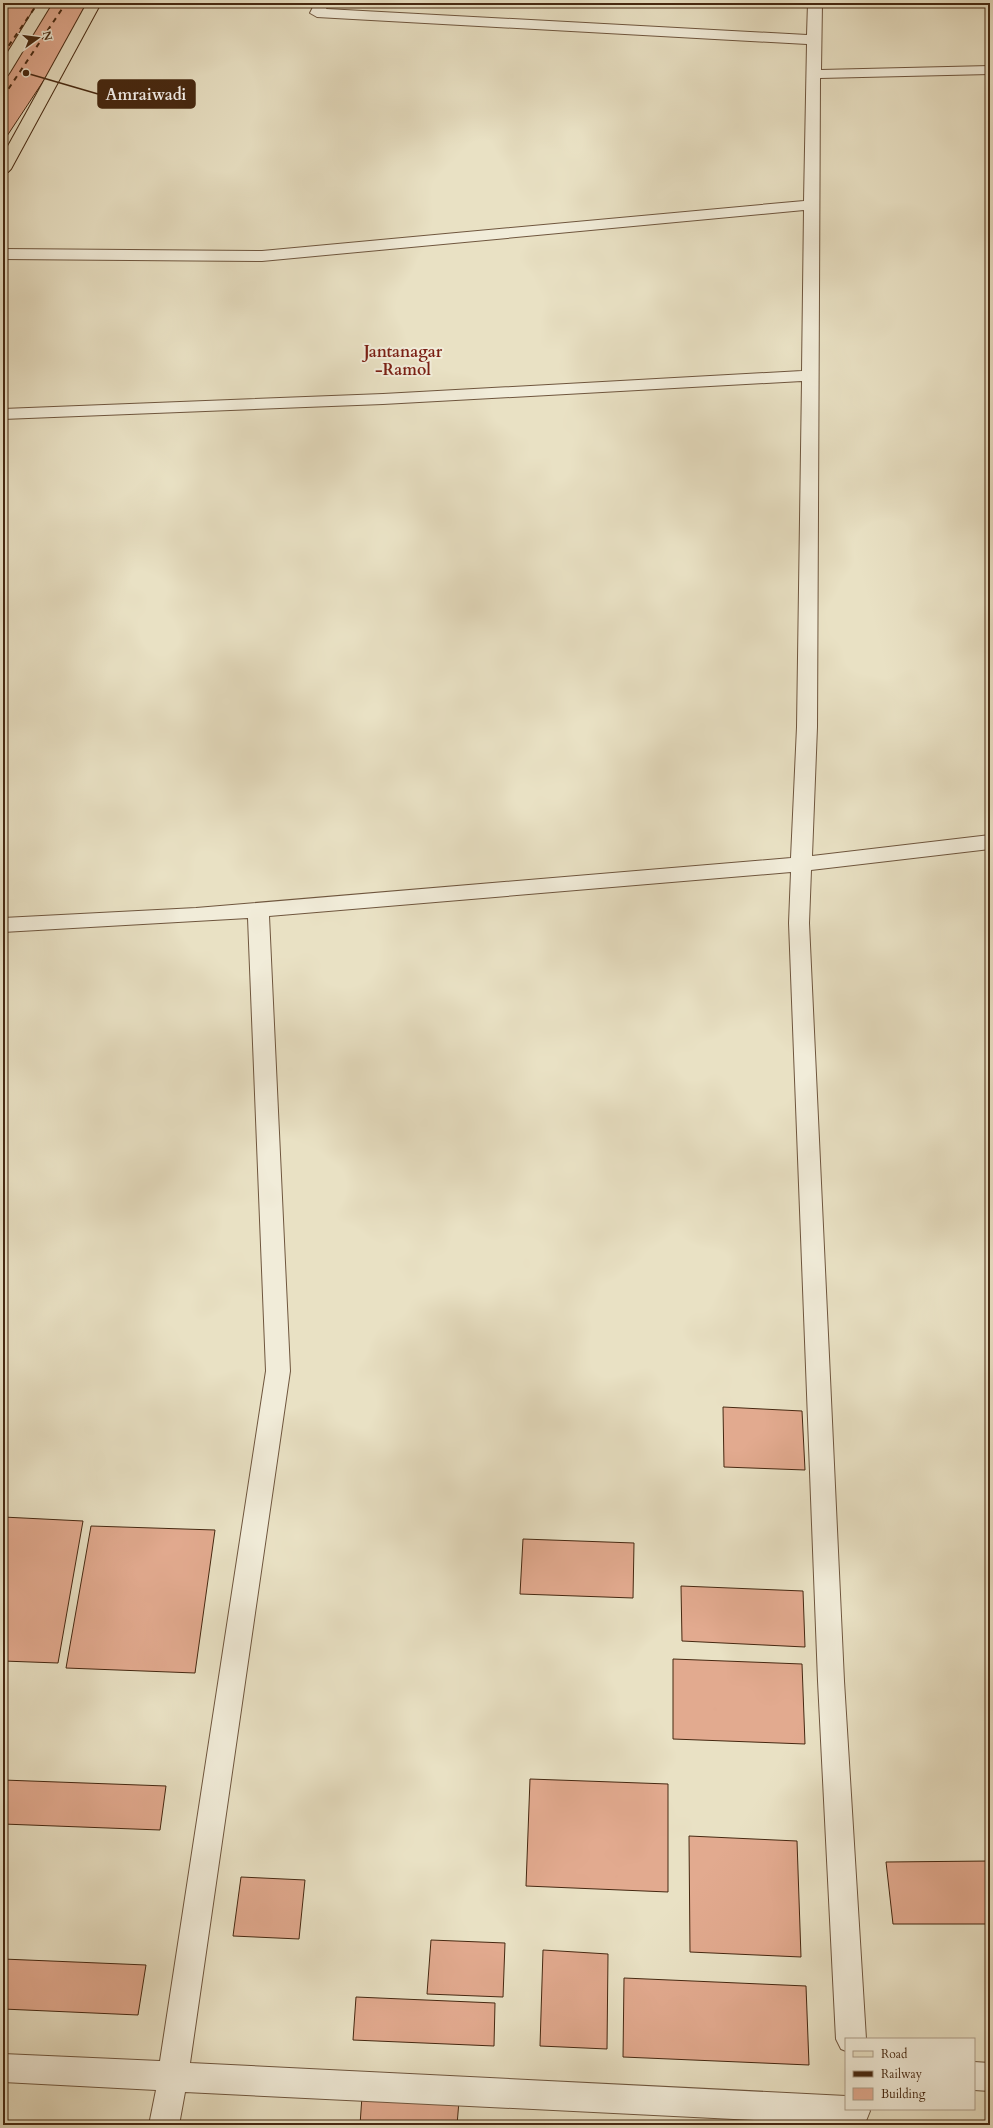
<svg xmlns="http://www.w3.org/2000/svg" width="993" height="2128" font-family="Cardo,serif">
<rect width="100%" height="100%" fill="#e9e1c4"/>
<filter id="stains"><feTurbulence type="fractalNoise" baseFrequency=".005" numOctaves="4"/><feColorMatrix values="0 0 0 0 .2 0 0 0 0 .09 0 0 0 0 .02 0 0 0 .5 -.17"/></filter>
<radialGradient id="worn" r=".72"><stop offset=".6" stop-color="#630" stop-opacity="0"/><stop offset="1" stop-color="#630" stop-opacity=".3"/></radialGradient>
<g fill="#e2aa8f" stroke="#462811">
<polygon points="3,3 95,3 3,142"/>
<polygon points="723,1407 802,1411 805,1470 724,1467"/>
<polygon points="3,1517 83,1521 58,1663 3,1661"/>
<polygon points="91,1526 215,1530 195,1673 66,1668"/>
<polygon points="523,1539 634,1543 633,1598 520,1594"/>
<polygon points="681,1586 803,1591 805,1647 682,1641"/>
<polygon points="673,1659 802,1664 805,1744 673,1739"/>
<polygon points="530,1779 668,1784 668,1892 526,1886"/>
<polygon points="3,1780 166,1786 160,1830 3,1824"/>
<polygon points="689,1836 797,1841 801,1957 690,1952"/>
<polygon points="990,1861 990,1924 893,1924 886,1862"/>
<polygon points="241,1877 305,1880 299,1939 233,1936"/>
<polygon points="431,1940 505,1943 503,1997 427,1994"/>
<polygon points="543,1950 608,1954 607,2049 540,2046"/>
<polygon points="3,1959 146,1965 138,2015 3,2009"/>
<polygon points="624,1978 806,1986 809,2065 623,2057"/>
<polygon points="356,1997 495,2003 494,2046 353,2040"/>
<polygon points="362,2096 459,2101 457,2125 360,2125"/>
</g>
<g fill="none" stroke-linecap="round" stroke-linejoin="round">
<defs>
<g id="minor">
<polygon points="315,3 329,3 326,9 807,35 808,3 822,3 821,70 990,66 990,74 820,78 817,727 812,856 990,835 990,849 811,870 809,923 844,1681 866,2039 846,2039 846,2051 841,2049 836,2039 818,1681 789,923 791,872 269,916 290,1371 190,2063 846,2096 846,2109 869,2109 870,2111 866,2121 857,2125 185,2092 179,2125 149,2125 156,2090 3,2082 3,2054 160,2061 266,1371 248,918 3,932 3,918 196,908 791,858 797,727 802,381 383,404 3,419 3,409 383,394 802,371 804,210 262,261 3,259 3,249 262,251 804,201 807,44 317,17 310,13"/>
<polygon points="974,2062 990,2063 990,2091 974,2090"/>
</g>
<g id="major">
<polygon points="38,3 52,3 10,72 8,75 3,76 3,60"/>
<polygon points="87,3 101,3 11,169 8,172 3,174 3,155"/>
</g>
</defs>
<use href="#minor" stroke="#6f563e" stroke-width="2"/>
<use href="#major" stroke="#462811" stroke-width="2"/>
<use href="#minor" fill="#f1ecd9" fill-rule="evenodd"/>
<use href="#major" fill="#e9e1c4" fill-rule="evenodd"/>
<g stroke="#462811" stroke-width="2" stroke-dasharray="5 5" stroke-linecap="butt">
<polyline points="3,54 38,3"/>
<polyline points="3,97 66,3"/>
</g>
</g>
<g text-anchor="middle" stroke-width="4" stroke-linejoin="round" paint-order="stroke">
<g font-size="16" font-weight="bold" fill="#7a1f14" stroke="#f1ecd9">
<text x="403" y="357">Jantanagar<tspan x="403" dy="18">-Ramol</tspan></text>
</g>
</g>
<path fill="none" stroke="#462811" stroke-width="1.5" d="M26 73L98 94"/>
<circle fill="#462811" stroke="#f1ecd9" stroke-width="1.5" cx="26" cy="73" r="4"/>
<rect fill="#462811" stroke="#462811" stroke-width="1.5" x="98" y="80" width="97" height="28" rx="4"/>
<g font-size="16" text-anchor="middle" font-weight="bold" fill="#fff">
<text x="146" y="100">Amraiwadi</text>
</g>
<rect width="993" height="2128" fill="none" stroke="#e9e1c4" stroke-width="16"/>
<rect x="4" y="4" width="985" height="2120" fill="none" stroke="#462811" stroke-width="2"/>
<rect x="8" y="8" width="977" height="2112" fill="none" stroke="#462811"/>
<rect x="845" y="2038" width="130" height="72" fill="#f1ecd9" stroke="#ad9e89"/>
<rect x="853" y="2051" width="20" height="6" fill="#e9e1c4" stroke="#ad9e89"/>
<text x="881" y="2058" font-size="12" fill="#462811">Road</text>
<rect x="853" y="2071" width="20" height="6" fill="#462811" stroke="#ad9e89"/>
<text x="881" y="2078" font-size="12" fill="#462811">Railway</text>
<rect x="853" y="2088" width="20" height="12" fill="#e2aa8f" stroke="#ad9e89"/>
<text x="881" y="2098" font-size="12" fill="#462811">Building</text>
<g transform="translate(38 38) rotate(76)" stroke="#f1ecd9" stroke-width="3" paint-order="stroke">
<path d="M0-3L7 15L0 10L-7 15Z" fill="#462811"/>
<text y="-6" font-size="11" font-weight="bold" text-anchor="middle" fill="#462811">N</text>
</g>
<rect width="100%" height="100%" filter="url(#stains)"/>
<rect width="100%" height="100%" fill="url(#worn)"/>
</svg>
